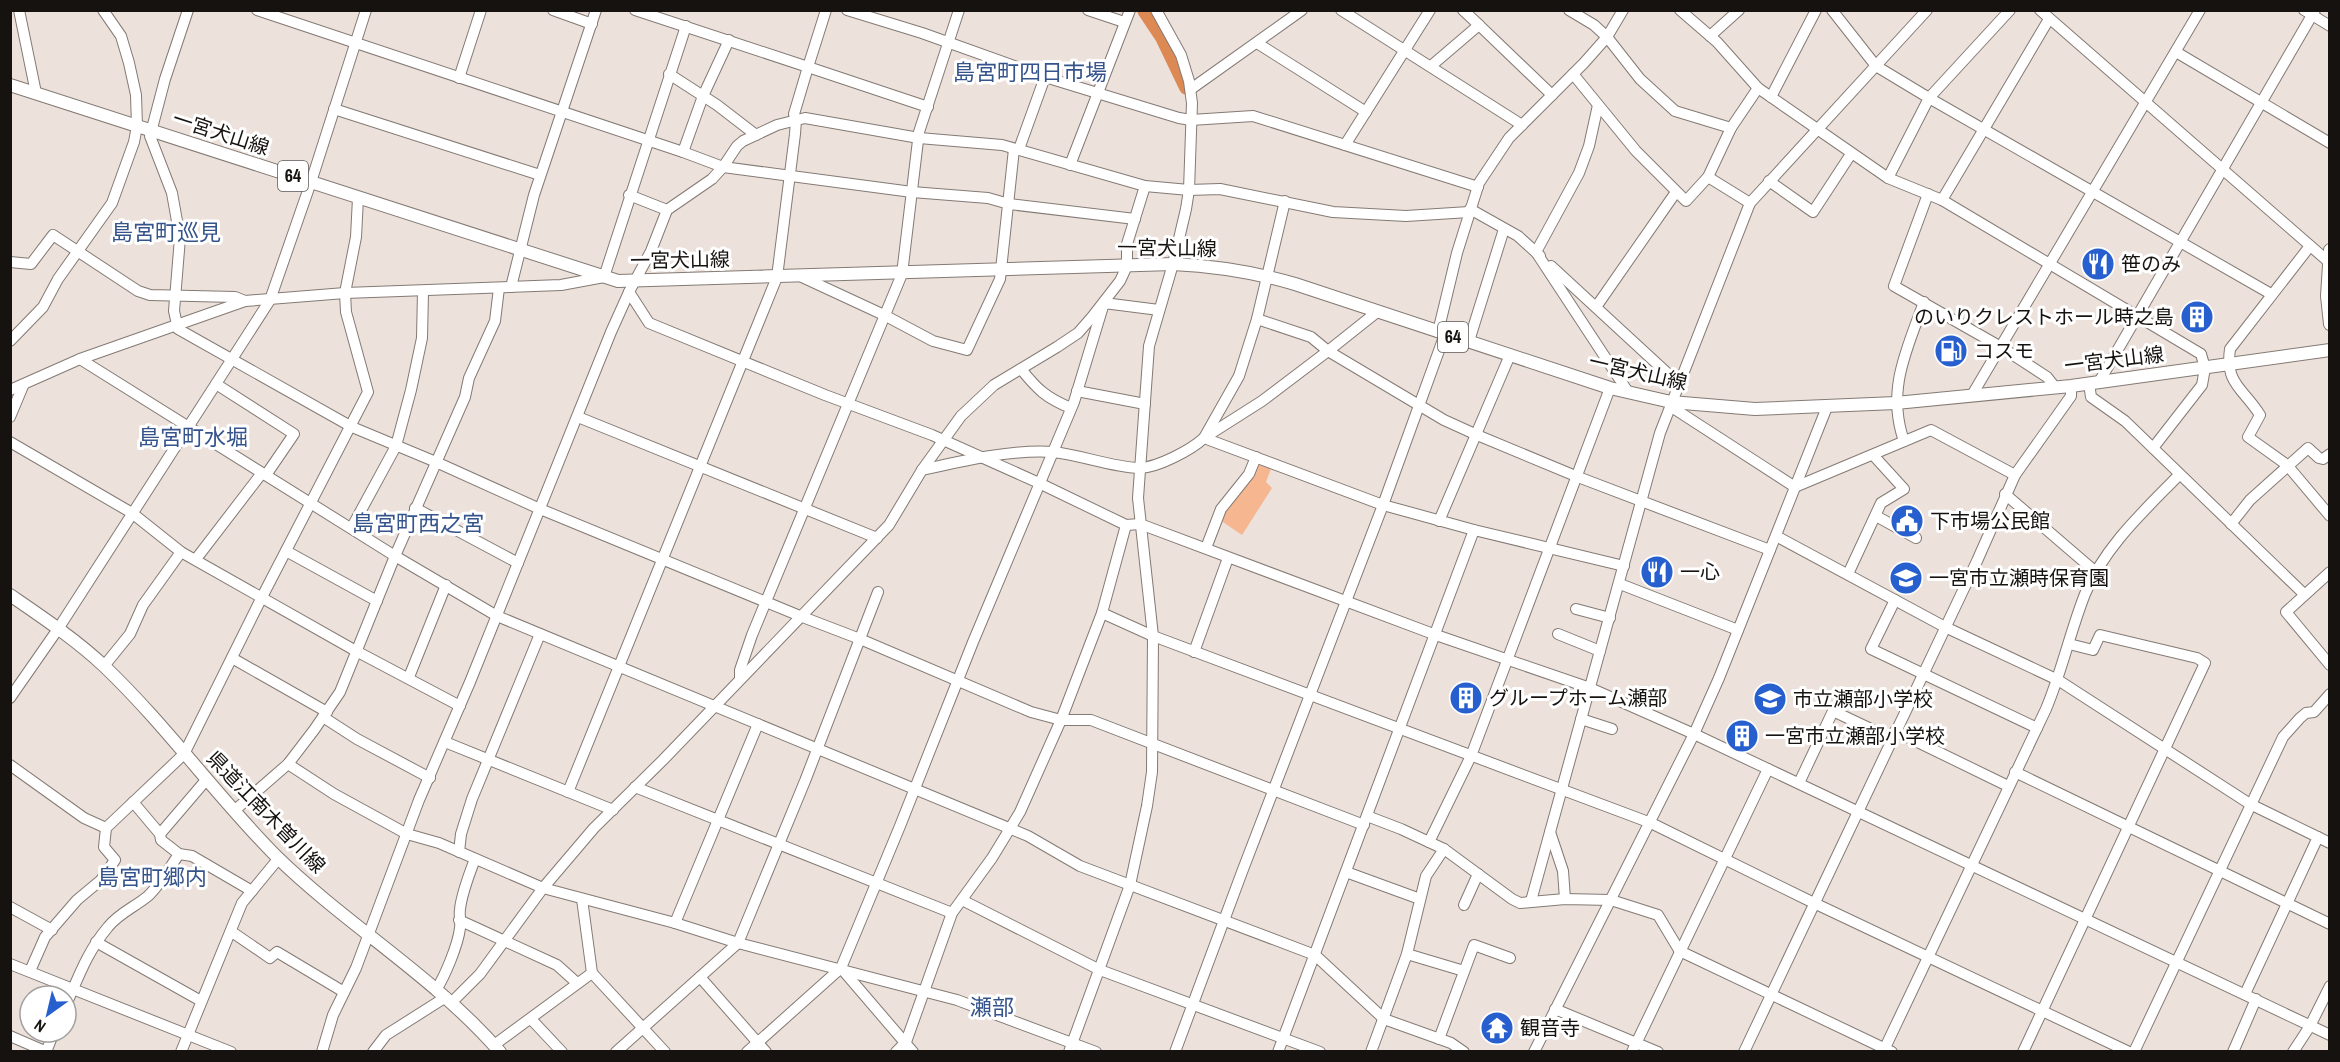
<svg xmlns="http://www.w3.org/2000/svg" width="2340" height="1062" font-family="'Archivo Narrow','Noto Sans JP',sans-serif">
<rect width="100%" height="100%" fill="#ede1db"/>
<polygon fill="#f5b690" points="1258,461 1272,466 1266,482 1272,488 1242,535 1217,518"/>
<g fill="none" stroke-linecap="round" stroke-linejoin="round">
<polyline stroke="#dd8954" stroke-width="16" points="1145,10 1163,37 1187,87"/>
<defs>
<g id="minor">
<polyline points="19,10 36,93"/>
<polyline points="188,10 165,79 150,136 172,193 180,238 174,311 178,329 352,427 436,462 540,509 800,616 860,639 1031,712 1061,720 1091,720 1364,825"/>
<polyline points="257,10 683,152 723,167 912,192 988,198 1009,204 1135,219"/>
<polyline points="553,10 592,24"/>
<polyline points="635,10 808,67 826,10"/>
<polyline points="847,10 922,33 1045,77 1179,118 1191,120 1253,116 1478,187"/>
<polyline points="1088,10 1124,22"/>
<polyline points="1341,10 1522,125"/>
<polyline points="1463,10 1479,25"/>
<polyline points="1569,10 1594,25 1607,37 1640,79 1675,111 1731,128"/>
<polyline points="1680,10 1717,42 1758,88 1888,178 1942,200 2201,354 2205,368 2202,385 2153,448"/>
<polyline points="1832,10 1876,66 1929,98 2271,294"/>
<polyline points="2040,10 2330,263"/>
<polyline points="2304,10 2330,26"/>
<polyline points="1710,36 1739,10"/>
<polyline points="1257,43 1366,112"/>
<polyline points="2176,52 2330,143"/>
<polyline points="1431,66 1479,25 1552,95"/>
<polyline points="669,74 717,105 756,135"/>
<polyline points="1573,74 1636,151 1686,201 1708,177 1731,128 1758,88"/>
<polyline points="459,78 481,10"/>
<polyline points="1191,89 1302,10"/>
<polyline points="1771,97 1816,10"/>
<polyline points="1598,105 1589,146 1579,173 1536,252 1628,392"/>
<polyline points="334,109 540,175"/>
<polyline points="1345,145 1430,10"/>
<polyline points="1019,149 1045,77"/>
<polyline points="683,152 703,96 729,40"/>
<polyline points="1070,165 1130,10"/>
<polyline points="1708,177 1750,203"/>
<polyline points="1888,178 1929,98 2010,10"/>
<polyline points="1769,181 1813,212 1851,154"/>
<polyline points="1928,194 1894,286 2001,347 2047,377 2055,387"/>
<polyline points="629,195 667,210"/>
<polyline points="1942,200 2049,19"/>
<polyline points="1470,209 1518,236 1540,256"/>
<path d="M2310,246L2230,349C2225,384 2243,388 2260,415L2248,437L2287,465L2330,516"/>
<polyline points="10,262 31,264 53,235 138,291 150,295 235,297 245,301"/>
<polyline points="1551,266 1679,384"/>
<polyline points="802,277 884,315 933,341 967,350 1000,279 1014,149"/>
<polyline points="511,287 534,195 596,10"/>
<polyline points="629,292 649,323 825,395 932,435 1039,483 1126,525"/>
<polyline points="1596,307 1676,192"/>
<polyline points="1377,312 1328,351 1444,420 1477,435 1578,477 1770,550"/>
<polyline points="1438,332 1457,253 1479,183 1509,138 1584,63 1607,37 1623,10"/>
<polyline points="10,341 43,307 58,279 112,203 134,142 137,126 136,95 129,63 121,36 103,10"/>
<polyline points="1469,341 1504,229"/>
<polyline points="80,359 395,556 497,616 1028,836 1080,866 1315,955 1384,1019 1451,1043 1464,1052"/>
<path d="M1021,369C1037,389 1046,398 1071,408"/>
<polyline points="2099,382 2315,10"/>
<polyline points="2089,383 2091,397 2125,421 2304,594"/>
<polyline points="216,384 294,434 266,475"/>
<polyline points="10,390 80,359 245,301 345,293 561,285 604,277 686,26"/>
<polyline points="1077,391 1145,404"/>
<polyline points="1972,395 2200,10"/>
<polyline points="1670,406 1795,487 1931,430 2015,475"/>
<polyline points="10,417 23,386"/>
<polyline points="578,417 877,538"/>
<polyline points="1207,436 1262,401 1328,351 1311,337 1257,319"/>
<polyline points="1204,438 1383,505 1474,530 1624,566"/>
<path d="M1904,441C1886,390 1907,349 1924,302"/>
<polyline points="10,442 132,513 181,552 356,651 460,706"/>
<path d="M922,470C961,461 1013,449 1053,452C1082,455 1110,467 1139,468C1157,468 1191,450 1204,438L1239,376L1257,319L1285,201"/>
<polyline points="2005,494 2097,573"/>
<polyline points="415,508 518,563"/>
<polyline points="1876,516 1916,538"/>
<polyline points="1439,521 1510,355"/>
<polyline points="2231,524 2250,500 2308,448 2319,458 2323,459 2330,454"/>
<polyline points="352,527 396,446 411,390 422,338 423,292"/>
<polyline points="1776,536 1945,627 2058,680 2250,804 2330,843"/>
<polyline points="1206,548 1221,509 1249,474 1256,457"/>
<polyline points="286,551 377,601"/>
<polyline points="196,559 262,473"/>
<polyline points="2330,572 2286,612 2330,665"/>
<polyline points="1848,574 1881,503 1904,489 1874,456"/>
<polyline points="1620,584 1738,630"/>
<polyline points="1895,600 1871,649 2037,728"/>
<polyline points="1576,609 1610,618"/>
<polyline points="1102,613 1153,636 1651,823 1814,903 2129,1052"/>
<polyline points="1558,634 1600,651"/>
<polyline points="1194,652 1228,558"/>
<polyline points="232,658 327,712"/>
<polyline points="104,666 130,634 143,605 181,552"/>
<polyline points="409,677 446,585"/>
<polyline points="740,678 740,670 752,635 902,274 919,132 959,10"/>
<polyline points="10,698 58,629 270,300 311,182 366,10"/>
<polyline points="323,717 357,739 430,778"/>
<polyline points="1581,719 1612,729"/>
<polyline points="758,724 675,923 738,943 957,1000 1096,1052"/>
<polyline points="1895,731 2008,786"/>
<polyline points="445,742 613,810"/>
<polyline points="288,764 334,794 407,834 439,843 543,888 675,923"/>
<polyline points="10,765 84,818 106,828"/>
<polyline points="2015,772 2330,924"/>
<polyline points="1799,783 1833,711 1892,739"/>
<polyline points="635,787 952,913"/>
<polyline points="568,792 777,277 795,134 796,120 794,114 808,67 928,107"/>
<polyline points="133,802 160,834 161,840 179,854 192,856 252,891"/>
<polyline points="235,810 288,764 314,730 340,692 395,556 465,397 469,378 495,321 499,288"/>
<polyline points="1367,816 1401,829 1444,849 1512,899 1520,903 1565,899 1611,900 1658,915 1679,950 1686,954 1892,1052"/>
<polyline points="1550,832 1563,871 1565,899"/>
<polyline points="160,834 207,779"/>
<polyline points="1429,842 1471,756 1610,388"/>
<polyline points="459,852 461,834 472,799 540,634"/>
<polyline points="1346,872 1420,899"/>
<polyline points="582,899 592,973 665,1052"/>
<polyline points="962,900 1100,970 1320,1052"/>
<polyline points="1531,901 1660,433 1750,203 1927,10"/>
<polyline points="1464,905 1478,874"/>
<polyline points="10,907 52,930"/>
<polyline points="459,920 557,965 577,983"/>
<polyline points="232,932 270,958 277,952 344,992"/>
<polyline points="96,942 201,1001"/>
<polyline points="1407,954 1464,971"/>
<polyline points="10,964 231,1052"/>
<polyline points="841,968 913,1052"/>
<polyline points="30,971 45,937 77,900 101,880 115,860 104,847 106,828 184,754 262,597 368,392 346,312 345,293 356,237 358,198"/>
<polyline points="700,977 766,1052"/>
<path d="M436,990C445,976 458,945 460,928C461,922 459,915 460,909C462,892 469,875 475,859"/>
<polyline points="2245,994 2318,837"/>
<polyline points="452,1002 480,974 543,888 594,828 663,760 889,525 922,470 961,416 994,385 1057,347 1078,333 1092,317 1120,281 1127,266 1127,244 1145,186"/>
<path d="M66,1005C79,976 87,952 108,927C119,913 135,907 148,896C160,885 170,867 179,854"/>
<polyline points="1555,1009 1658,1052"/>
<polyline points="531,1019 562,1052"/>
<polyline points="10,1036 47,1052"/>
<polyline points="1439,1039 1474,945 1510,958"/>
<polyline points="494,1045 592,973"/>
<polyline points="46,1052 54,1032"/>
<polyline points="181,1052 242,903 279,858"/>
<polyline points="322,1052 333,1015 356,968 419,800 470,682 611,332 629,292 651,251 667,210 712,179 723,167 737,146 743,141 777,125 805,118 919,138 1002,145 1145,186 1189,190 1220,189 1333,212 1406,216 1469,212"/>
<polyline points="373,1052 386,1035 446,997"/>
<polyline points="616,1052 738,943 805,781 878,592"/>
<polyline points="747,1052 841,968 900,826 973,642 1074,402 1104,303 1159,310"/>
<polyline points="896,1052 906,1042 952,913 992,858 1020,812 1061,720 1102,613 1126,525 1140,524 1436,635 1590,688 1694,734 2330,1035"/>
<polyline points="1069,1052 1130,885 1147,806 1152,772 1153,636 1138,498 1149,346 1173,264 1186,209 1189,190 1192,103 1189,81 1181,55 1156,10"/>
<polyline points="1175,1052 1242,872 1383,505 1445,334"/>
<polyline points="1278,1052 1474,530"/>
<polyline points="1371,1052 1407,954 1426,876 1444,849"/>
<polyline points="1534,1052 1694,734 1719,678 1827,407"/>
<polyline points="1632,1052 1768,769"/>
<polyline points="1744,1052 1977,561 2015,475 2071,396 2071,386"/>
<path d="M1883,1052L2046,709C2062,671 2070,632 2085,594C2105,546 2144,511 2179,475"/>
<polyline points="2023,1052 2205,663 2197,658 2100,635 2093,650 2069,644"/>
<polyline points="2134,1052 2283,737 2300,718 2306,713 2314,712 2330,694"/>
<polyline points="2233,1052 2256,999"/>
<polyline points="2293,1052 2310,1026 2330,986"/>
</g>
<g id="major">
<path d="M10,85L618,281L1173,264C1215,266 1254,272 1295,284L1610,388L1671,402L1755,409L1896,403L2071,386L2330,350"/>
<polyline points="2330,250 2327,296 2330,324"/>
<path d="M10,595C42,617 75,639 104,666C167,726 217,797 278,858C348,926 435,977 500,1052"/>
</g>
</defs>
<use href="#minor" stroke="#847a74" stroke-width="12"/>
<use href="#major" stroke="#847a74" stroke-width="14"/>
<use href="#minor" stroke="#fff" stroke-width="10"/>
<use href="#major" stroke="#fff" stroke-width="12"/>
</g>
<defs>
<symbol id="restaurant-disc" viewBox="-11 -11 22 22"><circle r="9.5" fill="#2760ce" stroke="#fff"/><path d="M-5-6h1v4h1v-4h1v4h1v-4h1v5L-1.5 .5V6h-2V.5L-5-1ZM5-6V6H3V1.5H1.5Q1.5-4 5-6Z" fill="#fff"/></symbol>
<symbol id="building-disc" viewBox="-11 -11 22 22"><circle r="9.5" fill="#2760ce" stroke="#fff"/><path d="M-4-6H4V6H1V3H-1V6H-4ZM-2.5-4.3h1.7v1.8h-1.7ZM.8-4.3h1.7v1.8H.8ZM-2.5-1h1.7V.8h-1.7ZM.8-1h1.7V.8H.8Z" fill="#fff"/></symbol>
<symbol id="fuel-disc" viewBox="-11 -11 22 22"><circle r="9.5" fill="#2760ce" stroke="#fff"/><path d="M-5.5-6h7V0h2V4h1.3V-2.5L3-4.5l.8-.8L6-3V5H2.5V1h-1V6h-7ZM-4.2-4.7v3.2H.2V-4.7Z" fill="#fff"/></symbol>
<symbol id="civic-disc" viewBox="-11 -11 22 22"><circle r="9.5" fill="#2760ce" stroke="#fff"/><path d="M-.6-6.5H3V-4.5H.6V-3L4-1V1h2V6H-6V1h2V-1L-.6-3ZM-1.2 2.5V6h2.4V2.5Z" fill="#fff"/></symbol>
<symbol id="school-disc" viewBox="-11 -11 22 22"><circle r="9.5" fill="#2760ce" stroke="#fff"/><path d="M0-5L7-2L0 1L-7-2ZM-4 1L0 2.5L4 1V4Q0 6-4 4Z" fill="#fff"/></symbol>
<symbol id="temple-disc" viewBox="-11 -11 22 22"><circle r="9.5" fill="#2760ce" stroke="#fff"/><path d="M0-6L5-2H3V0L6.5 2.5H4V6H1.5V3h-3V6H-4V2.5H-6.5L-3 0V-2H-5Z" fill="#fff"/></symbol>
</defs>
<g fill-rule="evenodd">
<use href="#restaurant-disc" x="2079" y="245" width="38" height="38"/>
<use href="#building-disc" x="2178" y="298" width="38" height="38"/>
<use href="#fuel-disc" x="1932" y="332" width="38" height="38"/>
<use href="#civic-disc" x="1888" y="502" width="38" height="38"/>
<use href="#restaurant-disc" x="1638" y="553" width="38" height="38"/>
<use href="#school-disc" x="1887" y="559" width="38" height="38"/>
<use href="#building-disc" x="1447" y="679" width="38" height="38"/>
<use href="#school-disc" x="1751" y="680" width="38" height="38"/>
<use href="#building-disc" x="1723" y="717" width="38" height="38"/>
<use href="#temple-disc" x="1478" y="1009" width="38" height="38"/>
</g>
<g text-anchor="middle" stroke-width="6" stroke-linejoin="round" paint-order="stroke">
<g fill="#fff" stroke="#5c5958" stroke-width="1.5">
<rect x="278" y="161" width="30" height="30" rx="4.5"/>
<rect x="1438" y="322" width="30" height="30" rx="4.5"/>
</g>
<g font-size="18" font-weight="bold" fill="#161210">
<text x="293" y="182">64</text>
<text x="1453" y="343">64</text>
</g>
<g font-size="20" fill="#161210" stroke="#fff">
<text transform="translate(221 133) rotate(18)" y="7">一宮犬山線</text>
<text transform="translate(1167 248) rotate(1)" y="7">一宮犬山線</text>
<text transform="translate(680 260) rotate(-1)" y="7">一宮犬山線</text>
<text transform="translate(2114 360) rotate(-7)" y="7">一宮犬山線</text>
<text transform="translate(1638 372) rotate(13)" y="7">一宮犬山線</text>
<text transform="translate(266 812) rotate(46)" y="7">県道江南木曽川線</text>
</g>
<g font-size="20" fill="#161210" stroke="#fff" text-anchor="start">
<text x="2121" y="271">笹のみ</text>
<text x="2174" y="324" text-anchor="end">のいりクレストホール時之島</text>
<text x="1974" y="358">コスモ</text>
<text x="1930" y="528">下市場公民館</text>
<text x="1680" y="579">一心</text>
<text x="1929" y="585">一宮市立瀬時保育園</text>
<text x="1489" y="705">グループホーム瀬部</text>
<text x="1793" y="706">市立瀬部小学校</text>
<text x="1765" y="743">一宮市立瀬部小学校</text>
<text x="1520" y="1035">観音寺</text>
</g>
<g font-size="22" fill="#35548c" stroke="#fff">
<text x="1030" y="80">島宮町四日市場</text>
<text x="166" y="240">島宮町巡見</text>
<text x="193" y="445">島宮町水堀</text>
<text x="418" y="531">島宮町西之宮</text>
<text x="152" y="885">島宮町郷内</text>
<text x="992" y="1015">瀬部</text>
</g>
</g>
<rect width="2340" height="1062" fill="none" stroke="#161210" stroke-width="24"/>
<g transform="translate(48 1014) rotate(214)"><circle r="28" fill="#ffffff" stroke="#a2a09f" stroke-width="1.5"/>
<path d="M0-4.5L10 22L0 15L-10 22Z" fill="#2760ce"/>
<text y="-9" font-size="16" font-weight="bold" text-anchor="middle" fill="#161210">N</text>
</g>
</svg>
